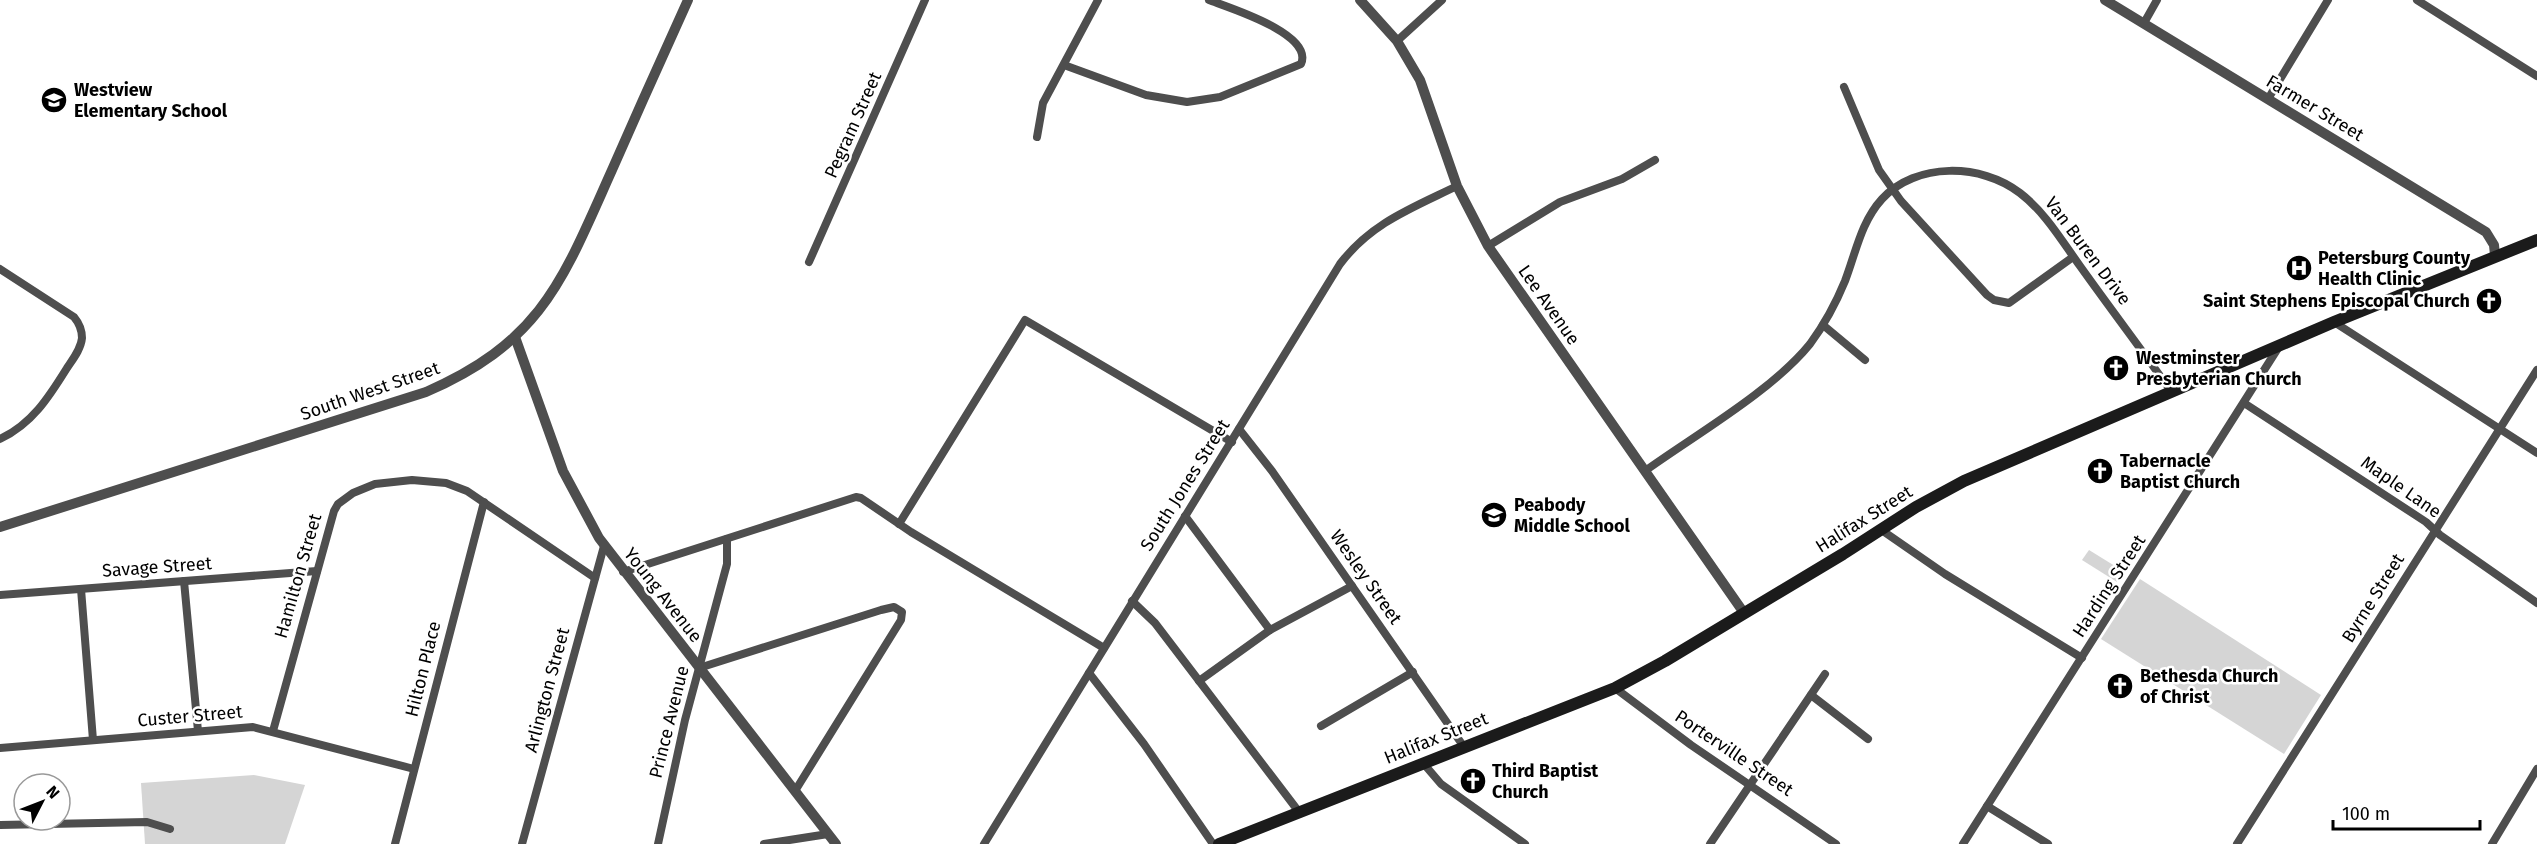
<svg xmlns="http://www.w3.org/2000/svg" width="2537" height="844" font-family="'Fira Sans',sans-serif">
<rect width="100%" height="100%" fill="#fff"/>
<g fill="#d5d5d5">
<polygon points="2089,550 2123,571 2117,582 2082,560"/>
<polygon points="2140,579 2321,695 2284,754 2101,639"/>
<polygon points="254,775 305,785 285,844 145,844 141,783"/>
</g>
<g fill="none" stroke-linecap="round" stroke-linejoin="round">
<g stroke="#4e4e4e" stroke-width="8">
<polyline points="2417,0 2537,76"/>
<polyline points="2144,23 2157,0"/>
<polyline points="1397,41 1442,0"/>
<path d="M1064,65L1146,95L1187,102L1220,97L1301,64C1314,34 1230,8 1209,0"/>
<polyline points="1844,87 1879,170 1901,201 1987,295 1994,300 2009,303 2073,257"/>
<polyline points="2268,99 2328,0"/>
<polyline points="1037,137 1043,103 1098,0"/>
<polyline points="1488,246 1560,202 1622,179 1655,160"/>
<polyline points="809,262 925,0"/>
<path d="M0,269L74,317C79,323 82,330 82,338C81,349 73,359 67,368C49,397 32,424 0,439"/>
<polyline points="2334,322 2537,453"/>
<polyline points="1823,325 1865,360"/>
<polyline points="2244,403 2426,522 2440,535 2537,603"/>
<polyline points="1239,429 1272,471 1464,747"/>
<path d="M1645,471C1695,435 1772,391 1810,344C1824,325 1836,303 1845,281C1856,252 1861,222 1882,199C1916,162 1981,163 2020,193C2045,212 2062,241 2080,266C2110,308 2141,349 2171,391"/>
<polyline points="1185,516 1270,630"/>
<polyline points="899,524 1025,320 1232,442"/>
<polyline points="1880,529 1945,574 2082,658"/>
<polyline points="623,572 856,497 861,498 911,532 1104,648"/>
<polyline points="184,581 198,731"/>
<polyline points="81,589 93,740"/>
<polyline points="0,595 317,571"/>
<polyline points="1132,601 1155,623 1299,812"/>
<polyline points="699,668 881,610 894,607 902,612 901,620 795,791"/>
<polyline points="1089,673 1144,744 1213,844"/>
<polyline points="1199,681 1270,630 1352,586"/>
<polyline points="1615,688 1691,745 1836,844"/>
<polyline points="1811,695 1868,739"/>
<polyline points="1321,726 1413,672"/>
<polyline points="273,731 334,511 338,504 353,493 375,484 412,480 446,483 467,491 595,578"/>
<polyline points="0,748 253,727 414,769"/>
<polyline points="1423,763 1441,784 1525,844"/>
<polyline points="1987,806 2048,844"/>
<polyline points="0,825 147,822 170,829"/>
<polyline points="395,844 484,502"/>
<polyline points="522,844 604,546"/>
<polyline points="658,844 685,720 727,564 727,539"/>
<polyline points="764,844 828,834"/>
<path d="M984,844L1340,264C1371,223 1412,208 1457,186"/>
<polyline points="1710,844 1825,674"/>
<polyline points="1963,844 2280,345"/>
<polyline points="2237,844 2537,370"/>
<polyline points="2492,844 2537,769"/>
</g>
<g stroke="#4e4e4e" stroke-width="10">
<polyline points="1360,0 1397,41 1420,80 1457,186 1488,246 1744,613"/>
<polyline points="2105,0 2486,232 2494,245 2495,255"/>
<polyline points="515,337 563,471 599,538 836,844"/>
<path d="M0,527L426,392C543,341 563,279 612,170C637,113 662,57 688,0"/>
</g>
<polyline stroke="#1b1b1b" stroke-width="12" points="1219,844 1615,688 1665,661 1843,554 1916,507 1964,481 2334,322 2537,240"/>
</g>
<defs>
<symbol id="school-disc" viewBox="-11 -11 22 22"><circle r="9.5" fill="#000" stroke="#fff"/><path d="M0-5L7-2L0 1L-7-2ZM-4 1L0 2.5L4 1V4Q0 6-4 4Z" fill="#fff"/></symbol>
<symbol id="hospital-disc" viewBox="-11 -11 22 22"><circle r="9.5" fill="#000" stroke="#fff"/><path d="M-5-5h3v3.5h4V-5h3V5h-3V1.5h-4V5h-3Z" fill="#fff"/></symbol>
<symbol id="church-disc" viewBox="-11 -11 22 22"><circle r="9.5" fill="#000" stroke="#fff"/><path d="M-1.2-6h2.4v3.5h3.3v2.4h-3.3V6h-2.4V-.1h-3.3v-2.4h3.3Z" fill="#fff"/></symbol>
</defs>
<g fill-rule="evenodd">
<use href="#school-disc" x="39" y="85" width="30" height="30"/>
<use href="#hospital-disc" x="2284" y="253" width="30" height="30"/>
<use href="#church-disc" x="2474" y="286" width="30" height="30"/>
<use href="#church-disc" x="2101" y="353" width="30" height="30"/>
<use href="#church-disc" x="2085" y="456" width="30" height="30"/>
<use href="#school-disc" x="1479" y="500" width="30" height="30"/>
<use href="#church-disc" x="2105" y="671" width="30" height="30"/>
<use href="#church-disc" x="1458" y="766" width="30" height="30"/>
</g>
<g text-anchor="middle" stroke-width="5" stroke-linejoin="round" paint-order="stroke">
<g font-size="18" font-weight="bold" fill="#000" stroke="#fff" text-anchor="start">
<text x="74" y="96">Westview<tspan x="74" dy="21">Elementary School</tspan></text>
<text x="2318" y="264">Petersburg County<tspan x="2318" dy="21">Health Clinic</tspan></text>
<text x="2470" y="307" text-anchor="end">Saint Stephens Episcopal Church</text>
<text x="2136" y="364">Westminster<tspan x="2136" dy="21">Presbyterian Church</tspan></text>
<text x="2120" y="467">Tabernacle<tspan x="2120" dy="21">Baptist Church</tspan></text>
<text x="1514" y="511">Peabody<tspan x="1514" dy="21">Middle School</tspan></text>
<text x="2140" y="682">Bethesda Church<tspan x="2140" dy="21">of Christ</tspan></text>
<text x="1492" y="777">Third Baptist<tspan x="1492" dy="21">Church</tspan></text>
</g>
<g font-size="18" fill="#000" stroke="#fff">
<text transform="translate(2315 108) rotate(31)" y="6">Farmer Street</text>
<text transform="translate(853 125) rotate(-66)" y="6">Pegram Street</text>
<text transform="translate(2088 251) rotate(53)" y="6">Van Buren Drive</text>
<text transform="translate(1549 305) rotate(55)" y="6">Lee Avenue</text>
<text transform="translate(370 391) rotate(-19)" y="6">South West Street</text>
<text transform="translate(1185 485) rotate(-58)" y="6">South Jones Street</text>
<text transform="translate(2401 487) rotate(35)" y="6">Maple Lane</text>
<text transform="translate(1864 519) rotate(-32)" y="6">Halifax Street</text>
<text transform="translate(157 567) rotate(-4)" y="6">Savage Street</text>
<text transform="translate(298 576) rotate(-74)" y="6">Hamilton Street</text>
<text transform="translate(1366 577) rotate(55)" y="6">Wesley Street</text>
<text transform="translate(2109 586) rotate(-57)" y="6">Harding Street</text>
<text transform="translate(663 595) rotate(52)" y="6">Young Avenue</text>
<text transform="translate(2373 598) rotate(-58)" y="6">Byrne Street</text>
<text transform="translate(423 669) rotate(-76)" y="6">Hilton Place</text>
<text transform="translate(547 690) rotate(-75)" y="6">Arlington Street</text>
<text transform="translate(190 716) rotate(-5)" y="6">Custer Street</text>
<text transform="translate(669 722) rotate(-76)" y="6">Prince Avenue</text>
<text transform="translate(1436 738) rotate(-22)" y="6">Halifax Street</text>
<text transform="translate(1734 753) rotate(34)" y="6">Porterville Street</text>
</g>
</g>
<g transform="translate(42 802) rotate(48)"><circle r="28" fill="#ffffff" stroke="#999999" stroke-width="1.5"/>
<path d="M0-4.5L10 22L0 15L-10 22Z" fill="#000000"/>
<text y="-9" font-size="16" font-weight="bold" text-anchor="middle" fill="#000000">N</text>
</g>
<path d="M2333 820v9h147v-9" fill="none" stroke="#000000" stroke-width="3"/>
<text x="2342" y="820" font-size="18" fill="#000000" stroke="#ffffff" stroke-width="4.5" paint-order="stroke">100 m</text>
</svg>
